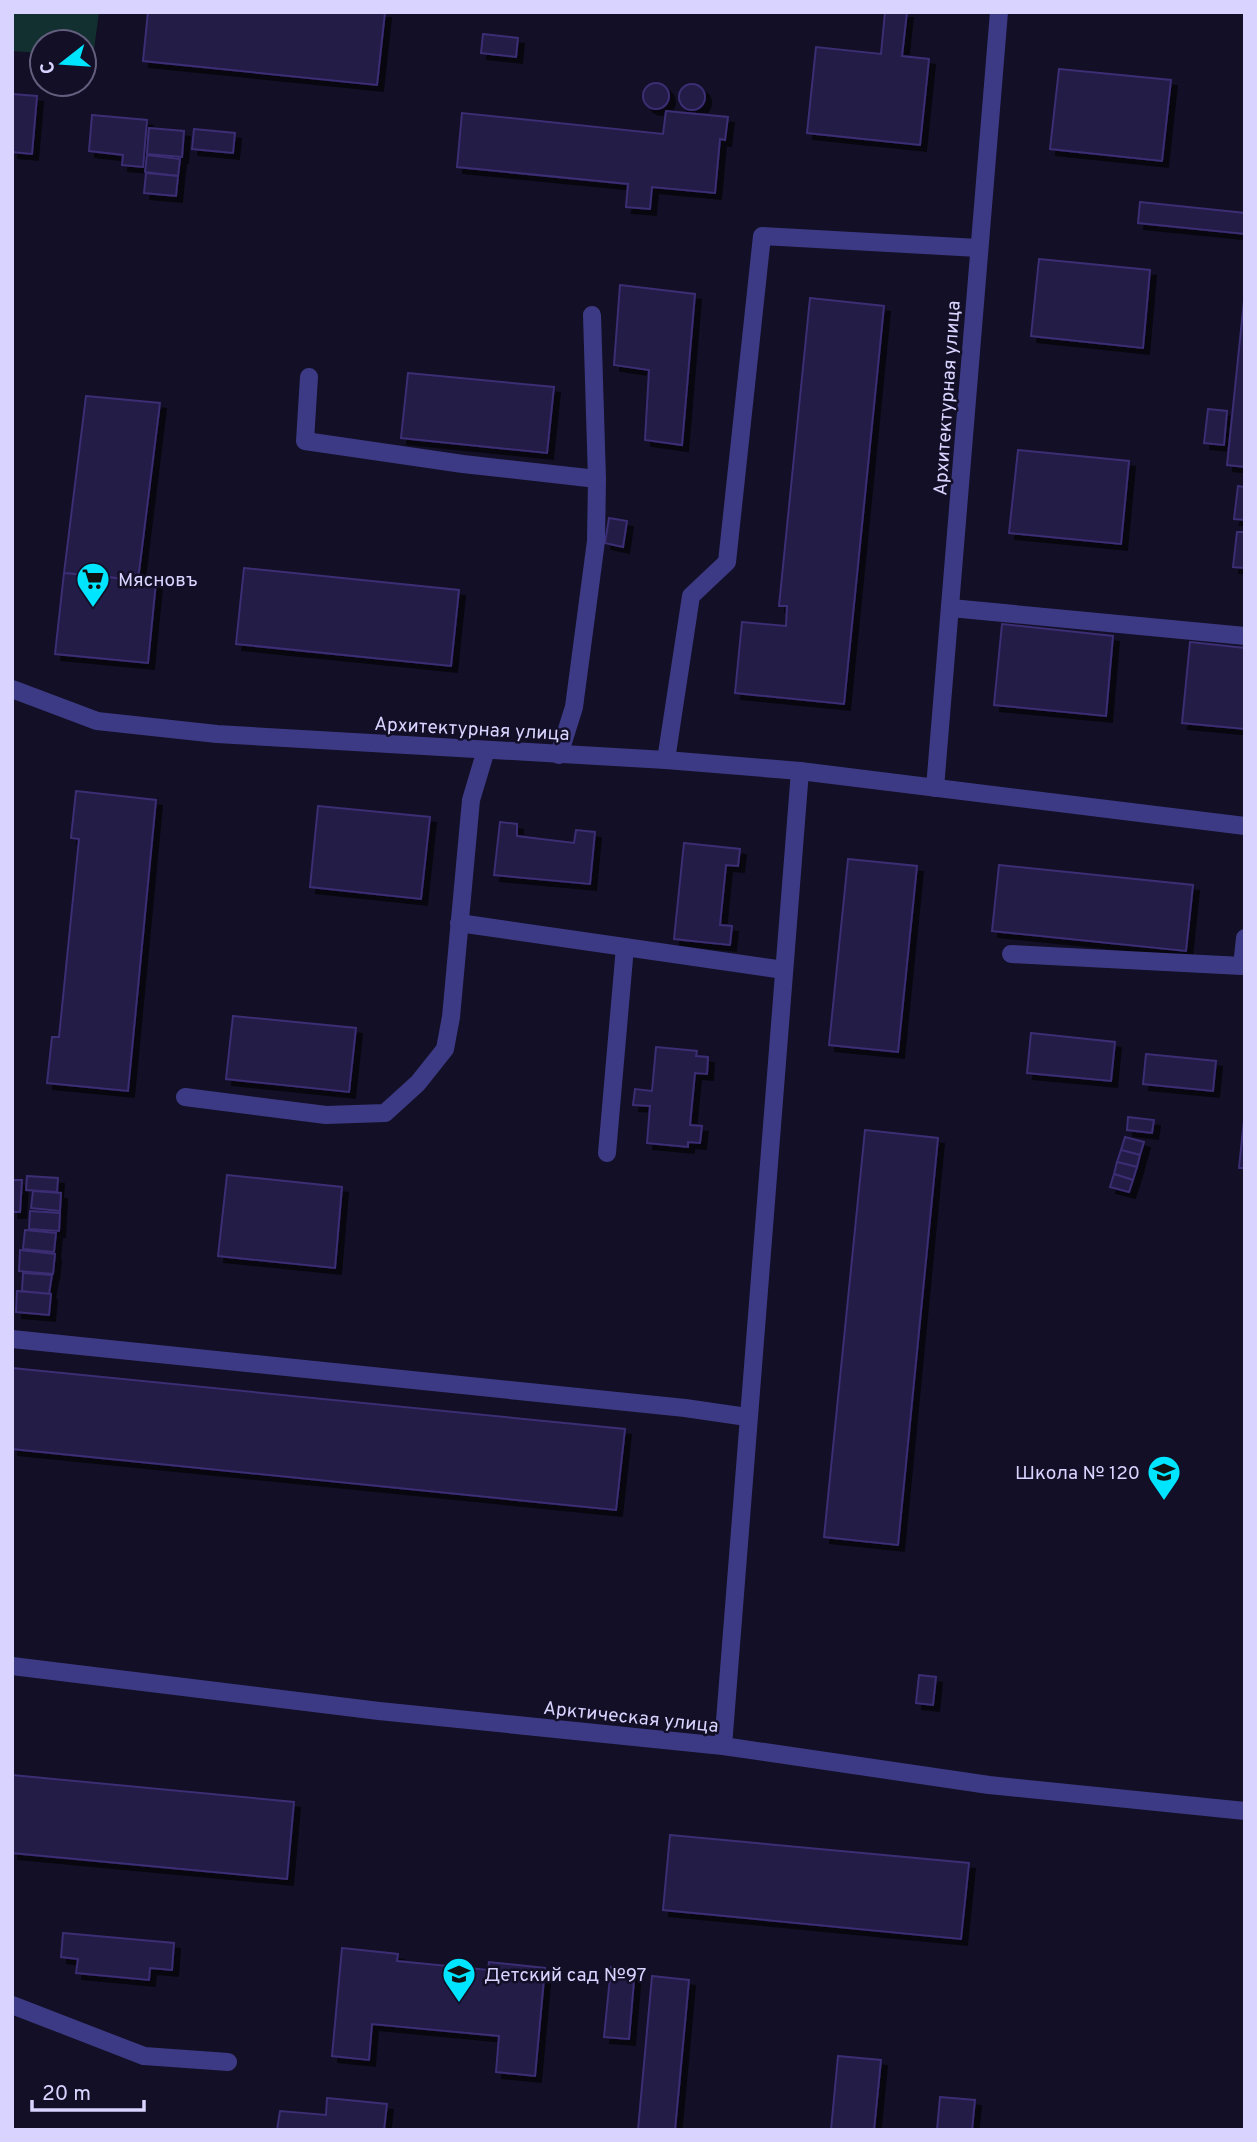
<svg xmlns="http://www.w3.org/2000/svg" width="1257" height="2142" font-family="Overpass,sans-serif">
<defs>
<filter id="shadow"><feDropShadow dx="6" dy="6" stdDeviation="0" flood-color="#0009"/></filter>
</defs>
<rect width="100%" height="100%" fill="#130f26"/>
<polygon fill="#12302f" points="12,12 99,12 93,57 84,56 84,42 42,42 42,53 12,51"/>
<g fill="#241b47" stroke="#3b2d73" stroke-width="2" filter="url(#shadow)">
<polygon points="148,12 385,12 377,85 143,61"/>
<polygon points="885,12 907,12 902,56 929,59 920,145 807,133 816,47 881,54"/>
<polygon points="483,34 518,38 516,57 481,53"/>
<polygon points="1059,69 1171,80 1162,161 1050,149"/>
<circle cx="656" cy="96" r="13"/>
<circle cx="692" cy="97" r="13"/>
<polygon points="12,94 37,96 32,154 12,152"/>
<polygon points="666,111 728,117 725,140 720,139 715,193 652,187 650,209 626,207 628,184 457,167 462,113 663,134"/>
<polygon points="92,115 147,120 143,167 122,165 123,155 89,151"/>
<polygon points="149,128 184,131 182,157 147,154"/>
<polygon points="194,129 235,133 233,153 192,149"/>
<polygon points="147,155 180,159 178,176 145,172"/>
<polygon points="146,173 178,176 176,196 144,193"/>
<polygon points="1140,202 1245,213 1245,234 1138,223"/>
<polygon points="1039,259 1150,270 1143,348 1031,336"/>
<polygon points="620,285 695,294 682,445 645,440 649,370 614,365"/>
<polygon points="1245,291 1245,467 1227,465"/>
<polygon points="810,298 884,306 844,704 735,693 742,622 786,626 787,606 779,606"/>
<polygon points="408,373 554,387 547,453 401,438"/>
<polygon points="86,396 160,403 138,580 64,573"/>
<polygon points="1208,409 1227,411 1224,445 1204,443"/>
<polygon points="1018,450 1129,461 1121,544 1009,533"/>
<polygon points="1238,486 1245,487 1245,520 1234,519"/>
<polygon points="609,518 627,521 623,547 605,543"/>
<polygon points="1237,532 1245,532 1245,568 1233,567"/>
<polygon points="244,568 459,590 451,666 236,644"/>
<polygon points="64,573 156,582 148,663 55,654"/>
<polygon points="1002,624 1113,636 1106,716 994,705"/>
<polygon points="1190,642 1245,648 1245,729 1182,723"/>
<polygon points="76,791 156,800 128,1091 47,1083 52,1037 59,1037 79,839 71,838"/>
<polygon points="318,806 430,817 421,899 310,887"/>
<polygon points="500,822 517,824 517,836 574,843 576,830 595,832 590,884 494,875"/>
<polygon points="684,843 740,849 738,866 726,865 720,925 732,926 730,945 674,939"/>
<polygon points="848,859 917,866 898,1052 829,1045"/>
<polygon points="999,865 1193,885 1186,951 992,931"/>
<polygon points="233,1016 356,1028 349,1092 226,1079"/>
<polygon points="1031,1033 1115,1042 1111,1081 1027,1073"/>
<polygon points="656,1047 697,1051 696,1056 708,1057 707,1074 695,1073 690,1125 702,1126 700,1143 688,1142 688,1147 647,1143 650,1106 633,1105 635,1089 652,1091"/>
<polygon points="1146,1054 1216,1061 1213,1091 1143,1084"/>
<polygon points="1245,1110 1245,1168 1239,1168"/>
<polygon points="1128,1117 1154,1120 1152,1133 1127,1130"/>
<polygon points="865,1130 938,1138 898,1545 824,1537"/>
<polygon points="1125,1137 1144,1142 1140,1155 1121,1150"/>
<polygon points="1121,1150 1140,1155 1137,1167 1117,1162"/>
<polygon points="1117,1162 1137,1167 1133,1180 1114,1174"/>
<polygon points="1114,1174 1133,1180 1129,1192 1110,1187"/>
<polygon points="227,1175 342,1187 335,1268 218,1256"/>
<polygon points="27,1176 58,1178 57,1192 26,1190"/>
<polygon points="12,1180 22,1180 20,1212 12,1212"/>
<polygon points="33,1191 61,1193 60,1211 31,1208"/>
<polygon points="30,1211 60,1213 59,1231 29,1229"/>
<polygon points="25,1230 56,1233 54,1252 23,1249"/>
<polygon points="20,1250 55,1254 53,1274 19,1271"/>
<polygon points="23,1273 52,1275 49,1294 22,1291"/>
<polygon points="17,1291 51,1294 49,1315 16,1312"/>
<polygon points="12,1368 625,1429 616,1510 12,1449"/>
<polygon points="919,1675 936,1677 933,1705 916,1703"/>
<polygon points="12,1775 294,1802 287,1879 12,1853"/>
<polygon points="670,1835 969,1863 961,1939 663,1910"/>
<polygon points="63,1933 174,1943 172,1970 150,1968 149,1980 76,1973 78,1959 61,1957"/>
<polygon points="342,1948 398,1954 397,1961 488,1970 489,1962 545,1968 535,2076 496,2072 499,2036 372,2024 369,2060 332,2056"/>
<polygon points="611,1967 635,1969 629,2039 604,2037"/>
<polygon points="652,1976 689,1980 675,2130 638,2130"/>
<polygon points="838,2056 881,2060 874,2130 831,2130"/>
<polygon points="940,2097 975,2100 972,2130 937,2130"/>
<polygon points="327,2098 387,2104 384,2130 277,2130 280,2111 326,2115"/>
</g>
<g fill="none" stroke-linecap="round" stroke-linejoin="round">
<g stroke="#3d3a85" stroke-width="18">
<polyline points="309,377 305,441 463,464 597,479"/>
<polyline points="951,608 1245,636"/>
<polyline points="559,755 574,707 596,541 597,479 592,315"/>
<polyline points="666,760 691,596 727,562 762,236 978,248"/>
<polyline points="459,923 784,970"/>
<polyline points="1011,954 1242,966 1245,938"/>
<polyline points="185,1097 326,1115 385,1113 418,1083 445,1049 451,1017 471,800 486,750"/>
<polyline points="607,1153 625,947"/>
<polyline points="12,1339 685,1408 747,1417"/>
<polyline points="723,1746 800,771"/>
<polyline points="12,2005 144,2056 228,2062"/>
</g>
<g stroke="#3d3a85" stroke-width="18">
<polyline points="12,689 97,721 217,734 666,760 800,771 1245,826"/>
<polyline points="935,788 999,12"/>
<polyline points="12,1666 379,1711 723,1746 989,1785 1245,1811"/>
</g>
</g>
<defs>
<symbol id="supermarket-pin" viewBox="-11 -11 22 30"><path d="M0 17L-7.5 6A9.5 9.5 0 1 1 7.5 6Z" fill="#00e5ff" stroke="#130f26"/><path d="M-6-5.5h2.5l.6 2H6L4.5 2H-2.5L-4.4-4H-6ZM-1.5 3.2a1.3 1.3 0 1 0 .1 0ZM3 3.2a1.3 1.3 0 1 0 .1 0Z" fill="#111"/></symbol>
<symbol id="school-pin" viewBox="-11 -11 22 30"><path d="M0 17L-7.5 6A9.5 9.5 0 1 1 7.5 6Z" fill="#00e5ff" stroke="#130f26"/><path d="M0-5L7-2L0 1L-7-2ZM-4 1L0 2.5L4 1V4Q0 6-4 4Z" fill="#111"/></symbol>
</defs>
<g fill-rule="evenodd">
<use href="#supermarket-pin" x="74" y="560" width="38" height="52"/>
<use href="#school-pin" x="1145" y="1453" width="38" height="52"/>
<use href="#school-pin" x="440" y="1955" width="38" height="52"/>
</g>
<g text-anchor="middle" stroke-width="5" stroke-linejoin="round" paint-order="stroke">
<g font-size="19" fill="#d9d4ff" stroke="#130f26">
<text transform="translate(946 398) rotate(-86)" y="7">Архитектурная улица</text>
<text transform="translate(472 728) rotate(3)" y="7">Архитектурная улица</text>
<text transform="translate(631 1716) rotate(6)" y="7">Арктическая улица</text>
</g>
<g font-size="19" fill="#d9d4ff" stroke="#130f26" text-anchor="start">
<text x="118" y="586">Мясновъ</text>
<text x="1140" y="1479" text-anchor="end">Школа № 120</text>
<text x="484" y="1981">Детский сад №97</text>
</g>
</g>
<rect width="1257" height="2142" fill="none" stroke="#d9d4ff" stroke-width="28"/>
<g transform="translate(63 63) rotate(253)"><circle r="33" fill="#130f26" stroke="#625e7d" stroke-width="2"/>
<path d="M0-5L12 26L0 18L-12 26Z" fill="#00e5ff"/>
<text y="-10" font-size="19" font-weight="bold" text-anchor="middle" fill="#d9d4ff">С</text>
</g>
<path d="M32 2100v10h112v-10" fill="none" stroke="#d9d4ff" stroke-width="3.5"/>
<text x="42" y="2100" font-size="21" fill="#d9d4ff" stroke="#130f26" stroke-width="5" paint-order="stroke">20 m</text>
</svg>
